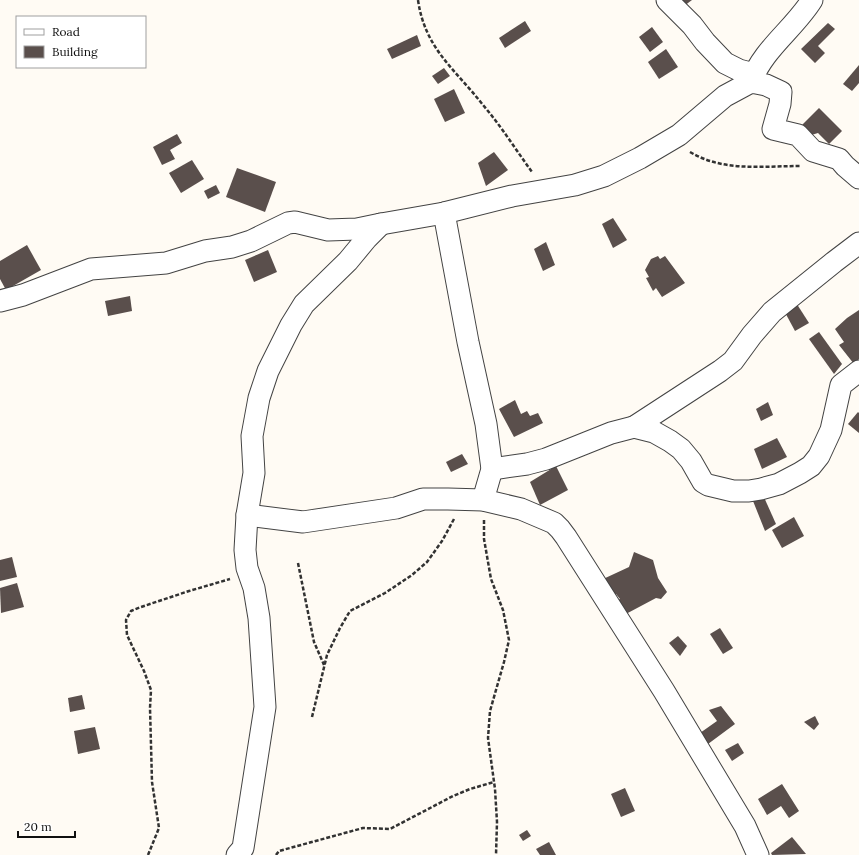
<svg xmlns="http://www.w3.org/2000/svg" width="859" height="855" font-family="Lora,serif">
<rect width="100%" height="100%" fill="#fffbf4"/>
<g fill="#5a4f4c">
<polygon points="679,0 692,0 684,6"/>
<polygon points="525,21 531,31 505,48 499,38"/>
<polygon points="828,23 835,29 818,46 825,53 815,63 801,49"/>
<polygon points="652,27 663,42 650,52 639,37"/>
<polygon points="417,35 421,46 392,59 387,49"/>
<polygon points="666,49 678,67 659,79 648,62"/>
<polygon points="859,65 859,83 852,91 843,84"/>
<polygon points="444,68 450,76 438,84 432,76"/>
<polygon points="454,89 465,113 445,122 434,99"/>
<polygon points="819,108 842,131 829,144 818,133 805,137 802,125"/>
<polygon points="177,134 182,143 170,150 175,159 162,165 153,147"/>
<polygon points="494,152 508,170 486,186 478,163"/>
<polygon points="192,160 204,179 181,193 169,173"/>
<polygon points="237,168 276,182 265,212 226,197"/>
<polygon points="216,185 220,193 208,199 204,191"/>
<polygon points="613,218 627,240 613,248 602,224"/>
<polygon points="546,242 555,265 543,271 534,249"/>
<polygon points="27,245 41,270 6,290 0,279 0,261"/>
<polygon points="268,250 277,272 254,282 245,260"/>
<polygon points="658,256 660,259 665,256 685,283 662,297 656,288 653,291 646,278 649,277 645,270 651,259"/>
<polygon points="130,296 132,311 108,316 105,301"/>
<polygon points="793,298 809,323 795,331 781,305"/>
<polygon points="859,310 859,359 854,364 839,345 844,342 835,329 847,318"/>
<polygon points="819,332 842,364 834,374 809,339"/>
<polygon points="515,400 521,414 527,411 530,416 538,413 543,423 514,437 499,409"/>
<polygon points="768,402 773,415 761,421 756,409"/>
<polygon points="858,412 859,413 859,433 848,424"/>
<polygon points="777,438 787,457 762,469 754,449"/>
<polygon points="462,454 468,464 451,472 446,462"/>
<polygon points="556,466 568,490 540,505 530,482"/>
<polygon points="763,495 776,524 765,531 753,501"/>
<polygon points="794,517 804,536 782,548 772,530"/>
<polygon points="634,552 653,560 658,578 667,592 661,599 656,598 624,615 614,601 620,599 616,594 609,596 601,580 629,567"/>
<polygon points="12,557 17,577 0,581 0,560"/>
<polygon points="17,583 24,607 1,613 0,588"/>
<polygon points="720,628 733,648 723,654 710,634"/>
<polygon points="678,636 687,646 680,656 669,643"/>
<polygon points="82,695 85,709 70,712 68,698"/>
<polygon points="721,706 735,724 708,744 700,733 717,721 709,710"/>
<polygon points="815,716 819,724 814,730 804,722"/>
<polygon points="95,727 100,749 78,754 74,731"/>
<polygon points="738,743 744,753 732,761 725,750"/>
<polygon points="782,784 799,811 789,818 781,806 767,815 758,799"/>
<polygon points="625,788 635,811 621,817 611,794"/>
<polygon points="527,830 531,836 523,841 519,835"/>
<polygon points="792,837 806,854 772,855 771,853"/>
<polygon points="549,842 556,855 540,855 536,849"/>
</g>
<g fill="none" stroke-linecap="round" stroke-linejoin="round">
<defs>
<g id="minor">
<polyline points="667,0 692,25 705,42 725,63 739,70 754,74"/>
<path d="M751,82C763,49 794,29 812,0"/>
<polyline points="444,213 468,342 486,424 492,469 483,500"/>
<polyline points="0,301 23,295 91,269 166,263 205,251 232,247 251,241 288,223 295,222 328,230 357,229 381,224 444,213 512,196 575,185 604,176 640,158 679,135 725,96 751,82 766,85 781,92 780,104 773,129 798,135 813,151 839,159 845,166 859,178"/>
<polyline points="634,427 720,371 733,361 752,335 772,312 834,262 859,243"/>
<polyline points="492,469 527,464 546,459 611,433 634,427 654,432 670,441 681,449 691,461 703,482 708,485 733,491 749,491 761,489 779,484 800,473 811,466 819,456 831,430 841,385 859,371"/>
<polyline points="247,515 303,522 396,508 423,499 448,499 483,500 521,509 554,523 560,529 566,537 664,691 745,826 758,855"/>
<polyline points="237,855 243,848 265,707 259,618 254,588 247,568 245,550 247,515 254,473 252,436 259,398 268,371 291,325 304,304 348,261 367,238 381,224"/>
</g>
</defs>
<use href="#minor" stroke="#434343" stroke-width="23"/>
<g stroke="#323232" stroke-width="2.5" stroke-dasharray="4 2" stroke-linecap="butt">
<path d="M418,0C425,49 455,69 483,105C501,126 516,150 532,172"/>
<path d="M690,152C723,172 763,166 800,166"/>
<polyline points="484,520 484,539 491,579 503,610 509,640 504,662 490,711 488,738 495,789 497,822 496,855"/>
<polyline points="298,563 314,642 324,665"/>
<polyline points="312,717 327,655 340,628 350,611 385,593 412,575 427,562 442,541 454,519"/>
<polyline points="148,855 159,828 152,782 150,708 151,690 144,671 127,635 126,620 131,611 141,607 189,591 230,579"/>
<polyline points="276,855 279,851 363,828 390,829 453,796 470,789 494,782"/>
</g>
<use href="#minor" stroke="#fff" stroke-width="21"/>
</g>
<rect x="16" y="16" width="130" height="52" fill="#ffffff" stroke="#9f9f9f"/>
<rect x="24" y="29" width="20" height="6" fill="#ffffff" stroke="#9f9f9f"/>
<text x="52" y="36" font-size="12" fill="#101010">Road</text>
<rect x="24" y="46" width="20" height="12" fill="#5a4f4c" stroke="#9f9f9f"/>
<text x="52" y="56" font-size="12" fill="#101010">Building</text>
<path d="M18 831v6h57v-6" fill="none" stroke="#101010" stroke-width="2"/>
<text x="24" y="831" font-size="12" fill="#101010" stroke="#ffffff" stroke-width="3" paint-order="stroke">20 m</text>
</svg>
